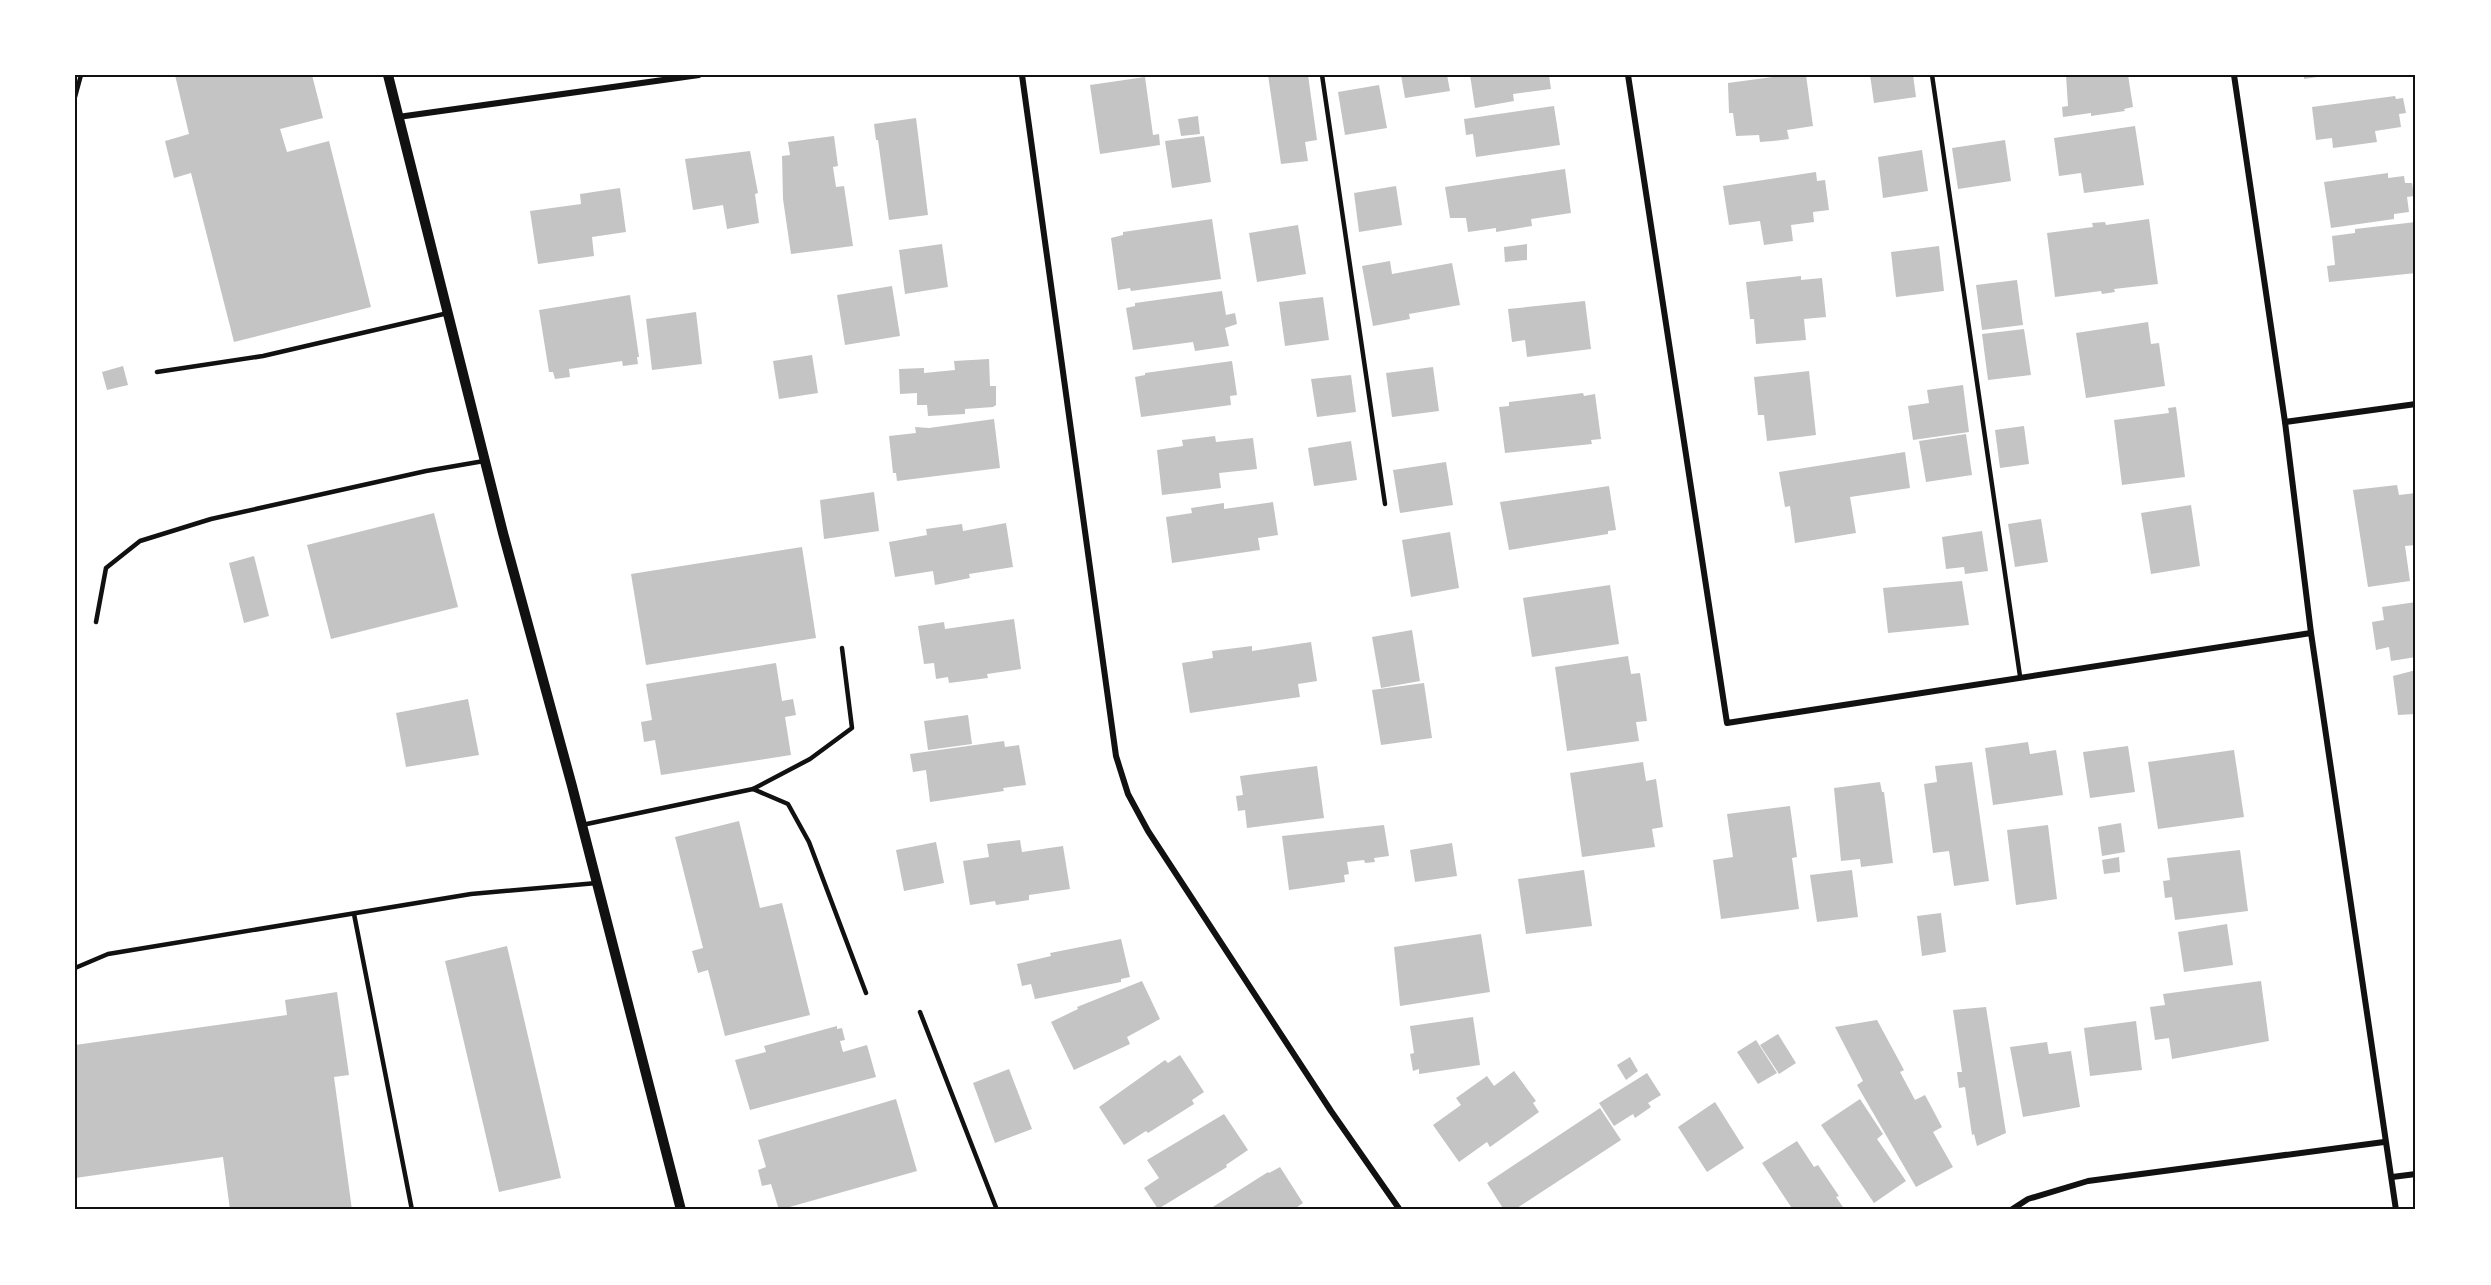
<svg xmlns="http://www.w3.org/2000/svg" width="2491" height="1285" font-family="'DejaVu Sans',sans-serif">
<rect width="100%" height="100%" fill="#fff"/>
<g fill="#c4c4c4">
<polygon points="175,75 312,75 323,118 280,129 287,152 329,141 371,307 234,342 191,173 174,178 165,141 189,134"/>
<polygon points="1268,75 1308,75 1317,140 1305,142 1308,161 1281,164"/>
<polygon points="1401,75 1447,75 1450,91 1405,98"/>
<polygon points="1470,75 1549,75 1551,89 1513,94 1514,101 1475,108"/>
<polygon points="1787,75 1806,75 1813,126 1787,130 1789,139 1773,141 1760,142 1759,135 1736,136 1733,113 1729,113 1728,83"/>
<polygon points="1870,75 1913,75 1916,97 1874,103"/>
<polygon points="2066,75 2128,75 2133,107 2124,109 2125,111 2091,116 2091,113 2063,117 2062,107 2068,106"/>
<polygon points="2304,75 2324,75 2324,76 2304,79"/>
<polygon points="1145,77 1153,135 1159,134 1160,145 1100,154 1090,85"/>
<polygon points="1379,85 1387,128 1345,135 1338,92"/>
<polygon points="2395,96 2396,99 2403,98 2406,113 2399,114 2401,127 2375,131 2377,142 2333,148 2332,138 2316,140 2312,107"/>
<polygon points="1554,106 1560,145 1476,157 1473,134 1466,135 1464,119"/>
<polygon points="1198,116 1200,134 1181,136 1178,119"/>
<polygon points="916,118 928,215 889,220 878,140 876,140 874,124"/>
<polygon points="2135,126 2144,185 2084,193 2081,173 2059,176 2054,138"/>
<polygon points="834,136 838,166 833,167 836,187 844,186 853,246 791,254 783,199 782,156 790,155 788,142"/>
<polygon points="1204,136 1211,182 1172,188 1165,141"/>
<polygon points="2005,140 2011,181 1958,189 1952,148"/>
<polygon points="1922,150 1928,191 1883,198 1878,157"/>
<polygon points="750,151 758,193 755,194 759,223 727,229 723,205 693,210 685,159"/>
<polygon points="1565,169 1571,213 1531,219 1532,226 1496,232 1496,228 1468,232 1466,218 1450,218 1445,187"/>
<polygon points="1816,172 1817,181 1825,180 1829,210 1813,212 1814,222 1791,225 1793,241 1764,245 1760,221 1729,225 1723,186"/>
<polygon points="2388,173 2388,178 2404,176 2405,183 2412,183 2414,196 2407,197 2409,212 2394,214 2394,219 2331,228 2324,182"/>
<polygon points="1396,186 1402,225 1359,232 1354,193"/>
<polygon points="620,188 626,232 592,237 594,256 538,264 530,211 581,204 580,194"/>
<polygon points="1212,219 1221,279 1131,291 1130,288 1118,290 1111,238 1123,235 1123,232"/>
<polygon points="2149,219 2158,284 2114,289 2115,292 2102,294 2101,291 2055,297 2047,233 2093,227 2092,223 2105,222 2106,225"/>
<polygon points="2416,222 2416,273 2329,282 2327,266 2335,265 2332,236 2355,233 2355,229"/>
<polygon points="1298,225 1306,274 1257,282 1249,233"/>
<polygon points="942,244 948,287 905,294 899,250"/>
<polygon points="1527,244 1527,260 1505,262 1504,247"/>
<polygon points="1939,246 1944,291 1896,297 1891,252"/>
<polygon points="1390,261 1392,274 1452,263 1460,305 1409,314 1410,319 1373,326 1362,266"/>
<polygon points="1801,276 1801,280 1822,278 1826,317 1804,319 1806,340 1756,344 1754,319 1750,319 1746,282"/>
<polygon points="2017,280 2023,325 1982,330 1976,285"/>
<polygon points="892,286 900,336 845,345 837,295"/>
<polygon points="1222,291 1226,315 1235,313 1237,324 1225,328 1229,346 1195,351 1193,342 1133,350 1126,308 1135,306 1135,303"/>
<polygon points="630,295 639,357 637,357 638,364 623,366 622,361 569,369 570,377 555,379 553,372 549,372 539,310"/>
<polygon points="1323,297 1329,340 1285,346 1279,302"/>
<polygon points="1585,301 1591,349 1527,357 1525,340 1512,342 1508,309"/>
<polygon points="696,312 702,364 652,370 646,319"/>
<polygon points="2148,322 2151,344 2159,343 2165,386 2086,398 2076,333"/>
<polygon points="2024,329 2031,375 1988,380 1982,334"/>
<polygon points="812,355 818,393 779,399 773,361"/>
<polygon points="989,359 990,386 996,386 996,405 993,407 965,409 965,414 928,416 927,405 917,405 917,393 900,394 899,369 924,368 924,373 955,370 954,361"/>
<polygon points="1232,361 1237,395 1230,396 1231,405 1141,417 1135,377 1145,375 1145,373"/>
<polygon points="123,366 128,385 107,390 102,372"/>
<polygon points="1433,367 1439,411 1392,417 1386,373"/>
<polygon points="1809,371 1816,435 1767,441 1764,415 1758,415 1754,377"/>
<polygon points="1351,375 1356,412 1317,417 1311,379"/>
<polygon points="1963,385 1969,432 1913,440 1908,406 1929,403 1927,390"/>
<polygon points="1583,393 1584,396 1595,394 1601,439 1591,440 1592,444 1505,453 1499,407 1509,406 1509,402"/>
<polygon points="2176,407 2185,477 2122,485 2114,420 2169,413 2168,408"/>
<polygon points="994,419 1000,468 897,481 896,473 893,473 889,436 916,433 915,427 929,428"/>
<polygon points="2024,426 2029,464 2000,468 1995,430"/>
<polygon points="1966,434 1972,475 1926,482 1919,441"/>
<polygon points="1215,436 1216,442 1253,438 1257,469 1219,473 1221,488 1162,495 1157,450 1183,446 1182,440"/>
<polygon points="1351,441 1357,480 1314,486 1308,448"/>
<polygon points="1905,452 1910,488 1850,497 1856,533 1795,543 1790,506 1785,507 1779,472"/>
<polygon points="1446,462 1453,505 1400,513 1393,470"/>
<polygon points="2397,485 2399,495 2416,493 2416,545 2405,546 2410,581 2368,587 2353,490"/>
<polygon points="1609,486 1616,530 1608,531 1608,534 1509,550 1500,502"/>
<polygon points="874,492 879,531 824,539 820,500"/>
<polygon points="1273,502 1278,535 1258,538 1260,550 1172,563 1166,517 1192,513 1191,508 1224,503 1224,509"/>
<polygon points="2191,505 2200,566 2151,574 2141,513"/>
<polygon points="434,513 458,607 331,639 307,545"/>
<polygon points="2041,519 2048,562 2015,567 2008,524"/>
<polygon points="1006,523 1013,567 969,574 970,578 935,585 933,571 895,577 889,542 927,535 926,529 962,524 963,531"/>
<polygon points="1982,531 1988,571 1965,574 1964,567 1946,569 1942,537"/>
<polygon points="1450,532 1459,588 1411,597 1402,540"/>
<polygon points="802,547 816,638 646,665 631,574"/>
<polygon points="254,556 269,616 244,623 229,563"/>
<polygon points="1962,581 1969,625 1888,633 1883,588"/>
<polygon points="1610,585 1619,644 1532,657 1523,598"/>
<polygon points="2416,602 2416,657 2391,661 2389,647 2376,650 2372,622 2384,620 2382,607"/>
<polygon points="1014,619 1021,669 987,674 988,678 949,683 948,677 936,679 934,663 924,664 918,626 944,622 945,629"/>
<polygon points="1412,630 1420,681 1381,688 1372,637"/>
<polygon points="1311,642 1317,681 1298,684 1300,697 1190,713 1182,663 1213,658 1212,651 1252,646 1252,651"/>
<polygon points="1628,656 1631,674 1640,673 1647,721 1636,722 1639,741 1567,751 1555,667"/>
<polygon points="776,663 782,701 793,699 796,715 785,717 791,755 661,775 655,740 644,742 641,722 652,720 646,684"/>
<polygon points="2416,670 2416,714 2398,715 2393,676"/>
<polygon points="1424,683 1432,738 1381,745 1372,690"/>
<polygon points="468,699 479,755 406,767 396,713"/>
<polygon points="968,715 972,744 928,750 924,721"/>
<polygon points="1004,741 1005,747 1019,745 1026,785 1003,788 1004,791 930,802 926,770 913,772 910,754"/>
<polygon points="2028,742 2030,754 2056,750 2063,795 1993,805 1985,748"/>
<polygon points="2128,746 2135,792 2090,798 2083,752"/>
<polygon points="2234,750 2244,817 2158,829 2148,762"/>
<polygon points="1643,762 1646,781 1656,779 1663,827 1652,829 1655,847 1582,857 1570,773"/>
<polygon points="1972,762 1989,881 1954,886 1949,851 1933,853 1924,784 1937,782 1935,766"/>
<polygon points="1317,766 1324,818 1247,828 1245,810 1238,811 1236,796 1243,795 1240,776"/>
<polygon points="1880,782 1882,792 1884,792 1893,863 1861,867 1860,859 1841,861 1834,788"/>
<polygon points="1790,806 1797,857 1792,858 1799,909 1721,919 1713,860 1733,857 1727,814"/>
<polygon points="739,821 760,908 782,903 810,1015 725,1036 708,970 698,973 692,951 703,948 675,837"/>
<polygon points="2121,823 2125,852 2102,856 2098,827"/>
<polygon points="1384,825 1389,856 1374,858 1375,862 1365,863 1364,860 1347,862 1349,874 1344,875 1345,882 1289,890 1282,836"/>
<polygon points="2048,825 2057,899 2016,905 2007,830"/>
<polygon points="1020,840 1022,852 1063,846 1070,889 1029,895 1029,900 996,905 995,901 970,905 963,861 989,857 987,844"/>
<polygon points="936,842 944,883 904,891 896,850"/>
<polygon points="1452,843 1457,876 1415,882 1410,850"/>
<polygon points="2240,850 2248,911 2175,920 2172,897 2165,898 2163,881 2170,880 2167,858"/>
<polygon points="2119,857 2120,872 2104,874 2102,860"/>
<polygon points="1584,870 1592,926 1526,934 1518,879"/>
<polygon points="1852,870 1858,917 1817,922 1810,875"/>
<polygon points="1941,913 1946,952 1922,956 1917,916"/>
<polygon points="2227,924 2233,965 2184,972 2178,932"/>
<polygon points="1481,934 1490,992 1400,1006 1394,947"/>
<polygon points="1121,939 1130,977 1121,979 1121,982 1035,999 1031,984 1022,986 1017,964 1051,956 1050,953"/>
<polygon points="507,946 561,1178 499,1192 445,961"/>
<polygon points="1142,981 1160,1019 1127,1037 1130,1044 1074,1070 1051,1022 1078,1009 1077,1007"/>
<polygon points="2261,981 2269,1041 2172,1059 2169,1038 2155,1040 2150,1007 2165,1005 2163,994"/>
<polygon points="337,992 349,1075 334,1077 352,1210 230,1210 223,1157 75,1178 75,1045 287,1015 285,1000"/>
<polygon points="1986,1007 2006,1133 1977,1146 1974,1134 1972,1135 1965,1087 1959,1088 1957,1072 1962,1072 1953,1010"/>
<polygon points="1473,1017 1480,1065 1419,1074 1419,1069 1413,1071 1410,1054 1414,1053 1410,1026"/>
<polygon points="1877,1020 1904,1070 1900,1072 1915,1100 1925,1095 1942,1127 1933,1132 1953,1167 1916,1187 1857,1085 1863,1081 1835,1027"/>
<polygon points="2136,1021 2142,1070 2090,1076 2084,1028"/>
<polygon points="837,1026 837,1029 842,1028 845,1040 840,1041 843,1052 867,1045 876,1077 750,1110 735,1060 766,1052 764,1046"/>
<polygon points="1778,1034 1796,1063 1779,1074 1760,1045"/>
<polygon points="1756,1040 1777,1073 1758,1084 1737,1052"/>
<polygon points="2047,1042 2049,1054 2071,1051 2080,1107 2023,1117 2010,1047"/>
<polygon points="1180,1055 1204,1092 1192,1100 1194,1104 1148,1133 1146,1131 1124,1145 1099,1107 1165,1060 1168,1063"/>
<polygon points="1630,1057 1638,1071 1626,1080 1617,1065"/>
<polygon points="1009,1069 1032,1129 995,1143 973,1083"/>
<polygon points="1514,1071 1536,1101 1533,1103 1539,1112 1490,1147 1487,1142 1459,1162 1433,1125 1461,1105 1456,1098 1487,1076 1494,1086"/>
<polygon points="1647,1073 1661,1095 1648,1103 1651,1107 1635,1118 1633,1114 1614,1126 1599,1103"/>
<polygon points="896,1099 917,1171 779,1210 771,1184 762,1186 758,1170 766,1167 758,1140"/>
<polygon points="1860,1099 1883,1134 1877,1139 1906,1181 1874,1203 1821,1125"/>
<polygon points="1715,1102 1744,1148 1707,1172 1678,1127"/>
<polygon points="1600,1108 1621,1140 1514,1210 1504,1210 1487,1183"/>
<polygon points="1224,1114 1248,1150 1226,1165 1227,1167 1158,1209 1144,1188 1159,1178 1147,1160"/>
<polygon points="1797,1141 1814,1167 1818,1165 1839,1196 1836,1197 1845,1210 1793,1210 1762,1163"/>
<polygon points="1280,1167 1303,1203 1293,1210 1208,1210 1268,1172 1269,1173"/>
</g>
<g fill="none" stroke-linecap="round" stroke-linejoin="round">
<g stroke="#111" stroke-width="4.5">
<polyline points="1322,75 1385,504"/>
<polyline points="1932,75 2020,676"/>
<polyline points="75,97 81,75"/>
<polyline points="157,372 263,356 448,313"/>
<polyline points="96,622 106,568 140,541 211,519 426,471 484,461"/>
<polyline points="753,789 810,759 852,728 842,648"/>
<polyline points="582,825 753,789 788,804 809,842 866,993"/>
<polyline points="354,914 412,1210"/>
<polyline points="75,968 108,954 471,894 597,883"/>
<polyline points="920,1012 997,1210"/>
</g>
<g stroke="#111" stroke-width="6">
<polyline points="1022,75 1116,756 1128,794 1148,831 1331,1111 1400,1210"/>
<polyline points="1628,75 1727,723 2311,633"/>
<polyline points="2234,75 2285,422 2311,633 2396,1210"/>
<polyline points="398,117 699,75"/>
<polyline points="2285,422 2416,404"/>
<polyline points="2392,1177 2416,1174"/>
<polyline points="2011,1210 2028,1199 2088,1181 2384,1142"/>
</g>
<polyline stroke="#111" stroke-width="10" points="388,75 503,533 572,786 681,1210"/>
</g>
<rect width="2491" height="1285" fill="none" stroke="#ffffff" stroke-width="153"/>
<rect x="76" y="76" width="2338" height="1132" fill="none" stroke="#111" stroke-width="2"/>
</svg>
